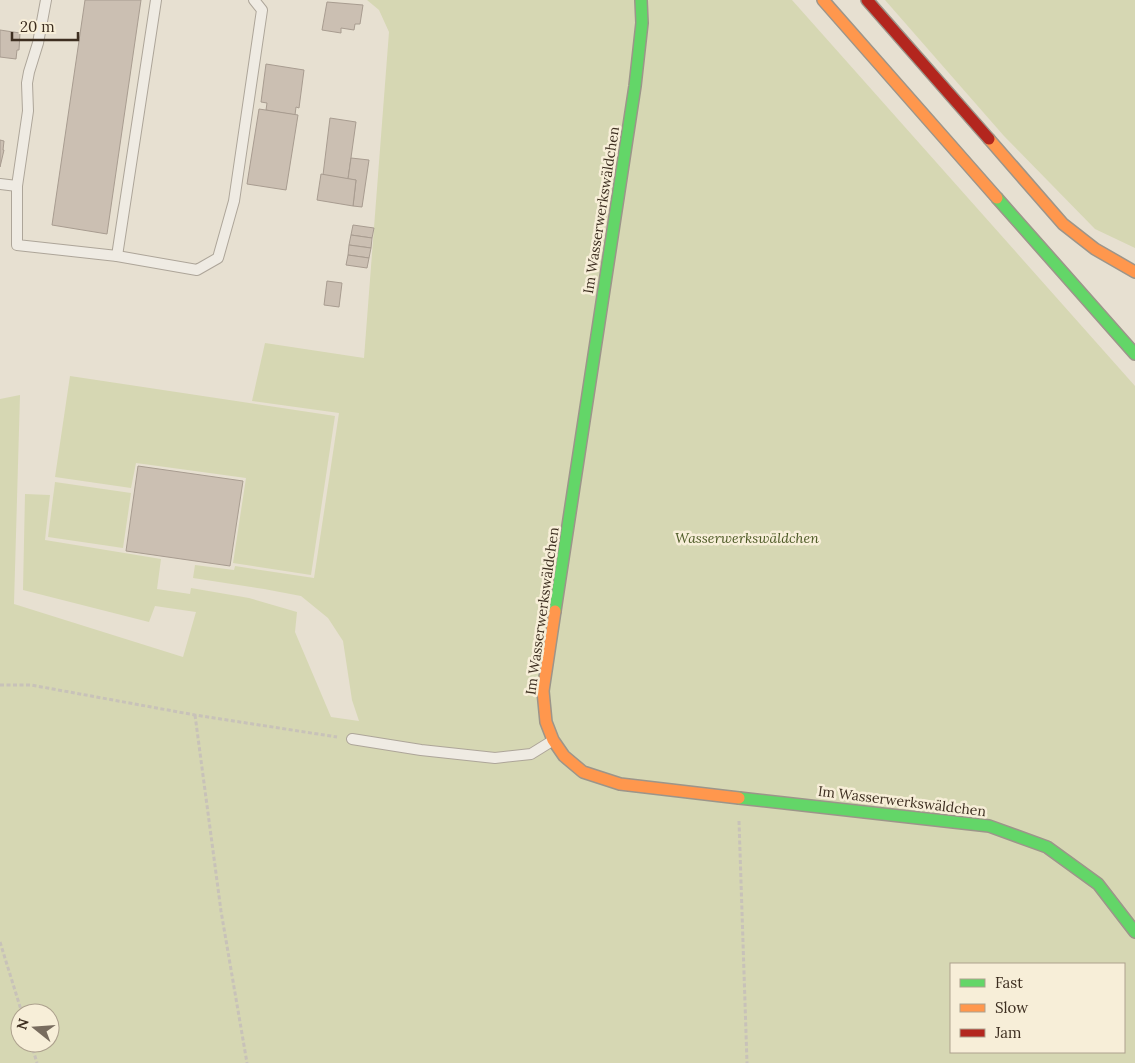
<svg xmlns="http://www.w3.org/2000/svg" width="1135" height="1063" font-family="Lora,serif">
<rect width="100%" height="100%" fill="#e7e0d1"/>
<g fill="#d6d7b3" fill-rule="evenodd">
<path d="M367,0H792L1135,386V1063H0V399L20,395L14,604L183,657L196,612L155,606L149,622L23,590L25,494L50,495L45,540L161,559L157,589L190,594L191,588L249,598L297,612L295,632L331,717L359,721L352,700L343,641L328,618L301,596L264,589L193,578L195,565L234,570L235,566L314,578L339,413L252,401L265,343L364,358L389,32L379,10ZM951,964H1124V1052H951ZM20,1013H50V1043H20Z"/>
<polygon points="885,0 1135,0 1135,248 1095,229 1004,136"/>
<polygon points="70,376 335,416 311,575 233,563 246,478 136,463 131,488 55,477"/>
<polygon points="55,482 131,493 123,548 48,537"/>
</g>
<g fill="#cbbfb2" stroke="#a89c90">
<polygon points="85,0 141,0 107,234 52,225"/>
<polygon points="327,2 363,5 360,24 355,24 354,30 341,28 341,33 322,30"/>
<polygon points="0,30 20,33 19,50 17,50 16,59 0,57"/>
<polygon points="266,64 304,70 299,108 296,107 295,115 266,110 267,103 261,102"/>
<polygon points="259,109 298,115 286,190 247,184"/>
<polygon points="330,118 356,122 348,179 323,175"/>
<polygon points="0,140 4,141 3,150 4,150 0,167"/>
<polygon points="351,158 369,160 362,207 353,206 356,180 348,179"/>
<polygon points="321,174 356,180 353,206 317,200"/>
<polygon points="353,225 374,228 372,238 351,235"/>
<polygon points="351,235 372,238 371,248 349,245"/>
<polygon points="349,245 371,248 369,258 348,255"/>
<polygon points="348,255 369,258 367,268 346,265"/>
<polygon points="327,281 342,283 339,307 324,305"/>
<polygon points="138,466 243,481 230,566 126,551"/>
</g>
<g fill="none" stroke-linecap="round" stroke-linejoin="round">
<defs>
<g id="lane">
<polyline points="46,0 38,43 29,72 27,83 28,111 17,186 17,245 117,256 197,270 218,258 234,201 262,10 254,0"/>
<polyline points="0,184 17,186"/>
<polyline points="117,256 156,0"/>
<polyline points="352,739 421,750 495,758 531,754 552,741"/>
</g>
<g id="fast">
<polyline points="997,198 1135,354"/>
<polyline points="555,611 635,86 642,23 641,0"/>
<polyline points="739,798 989,826 1047,847 1098,884 1135,932"/>
</g>
<g id="slow">
<polyline points="823,0 997,198"/>
<polyline points="989,139 1063,224 1095,249 1135,272"/>
<polyline points="555,611 543,691 546,722 553,740 564,756 583,772 620,784 739,798"/>
</g>
<polyline id="jam" points="867,0 989,139"/>
</defs>
<use href="#lane" stroke="#ada599" stroke-width="12"/>
<use href="#fast" stroke="#9c958a" stroke-width="14"/>
<use href="#slow" stroke="#9c958a" stroke-width="14"/>
<use href="#jam" stroke="#9c958a" stroke-width="14"/>
<g stroke="#c8c2b9" stroke-width="3" stroke-dasharray="4 2.5" stroke-linecap="butt">
<polyline points="0,685 31,685 195,715 337,737"/>
<polyline points="195,715 221,911 247,1063"/>
<polyline points="739,821 747,1063"/>
<polyline points="0,942 22,1013"/>
<polyline points="31,1043 37,1063"/>
</g>
<use href="#lane" stroke="#efebe3" stroke-width="10"/>
<use href="#fast" stroke="#63d668" stroke-width="11"/>
<use href="#slow" stroke="#ff974d" stroke-width="11"/>
<use href="#jam" stroke="#b3261e" stroke-width="11"/>
</g>
<g text-anchor="middle" stroke-width="5" stroke-linejoin="round" paint-order="stroke">
<g font-size="14" fill="#3d2e20" stroke="#f7eed8">
<text transform="translate(601 210) rotate(-81)" y="5">Im Wasserwerkswäldchen</text>
<text transform="translate(542 611) rotate(-82)" y="5">Im Wasserwerkswäldchen</text>
<text transform="translate(902 801) rotate(7)" y="5">Im Wasserwerkswäldchen</text>
</g>
<g font-size="14" font-style="italic" fill="#4d5a26" stroke="#f7eed8">
<text x="747" y="543">Wasserwerkswäldchen</text>
</g>
</g>
<rect x="950" y="963" width="175" height="90" fill="#f7eed8" stroke="#ada18e"/>
<rect x="960" y="979" width="25" height="8" fill="#63d668" stroke="#ada18e"/>
<text x="995" y="988" font-size="15" fill="#3d2e20">Fast</text>
<rect x="960" y="1004" width="25" height="8" fill="#ff974d" stroke="#ada18e"/>
<text x="995" y="1013" font-size="15" fill="#3d2e20">Slow</text>
<rect x="960" y="1029" width="25" height="8" fill="#b3261e" stroke="#ada18e"/>
<text x="995" y="1038" font-size="15" fill="#3d2e20">Jam</text>
<g transform="translate(35 1028) rotate(287)"><circle r="24" fill="#f7eed8" stroke="#ada18e"/>
<path d="M0-4L9 19L0 12L-9 19Z" fill="#786c5e"/>
<text y="-8" font-size="14" font-weight="bold" text-anchor="middle" fill="#3d2e20">N</text>
</g>
<path d="M12 32v8h66v-8" fill="none" stroke="#3d2e20" stroke-width="2.5"/>
<text x="20" y="32" font-size="15" fill="#3d2e20" stroke="#f7eed8" stroke-width="4" paint-order="stroke">20 m</text>
</svg>
